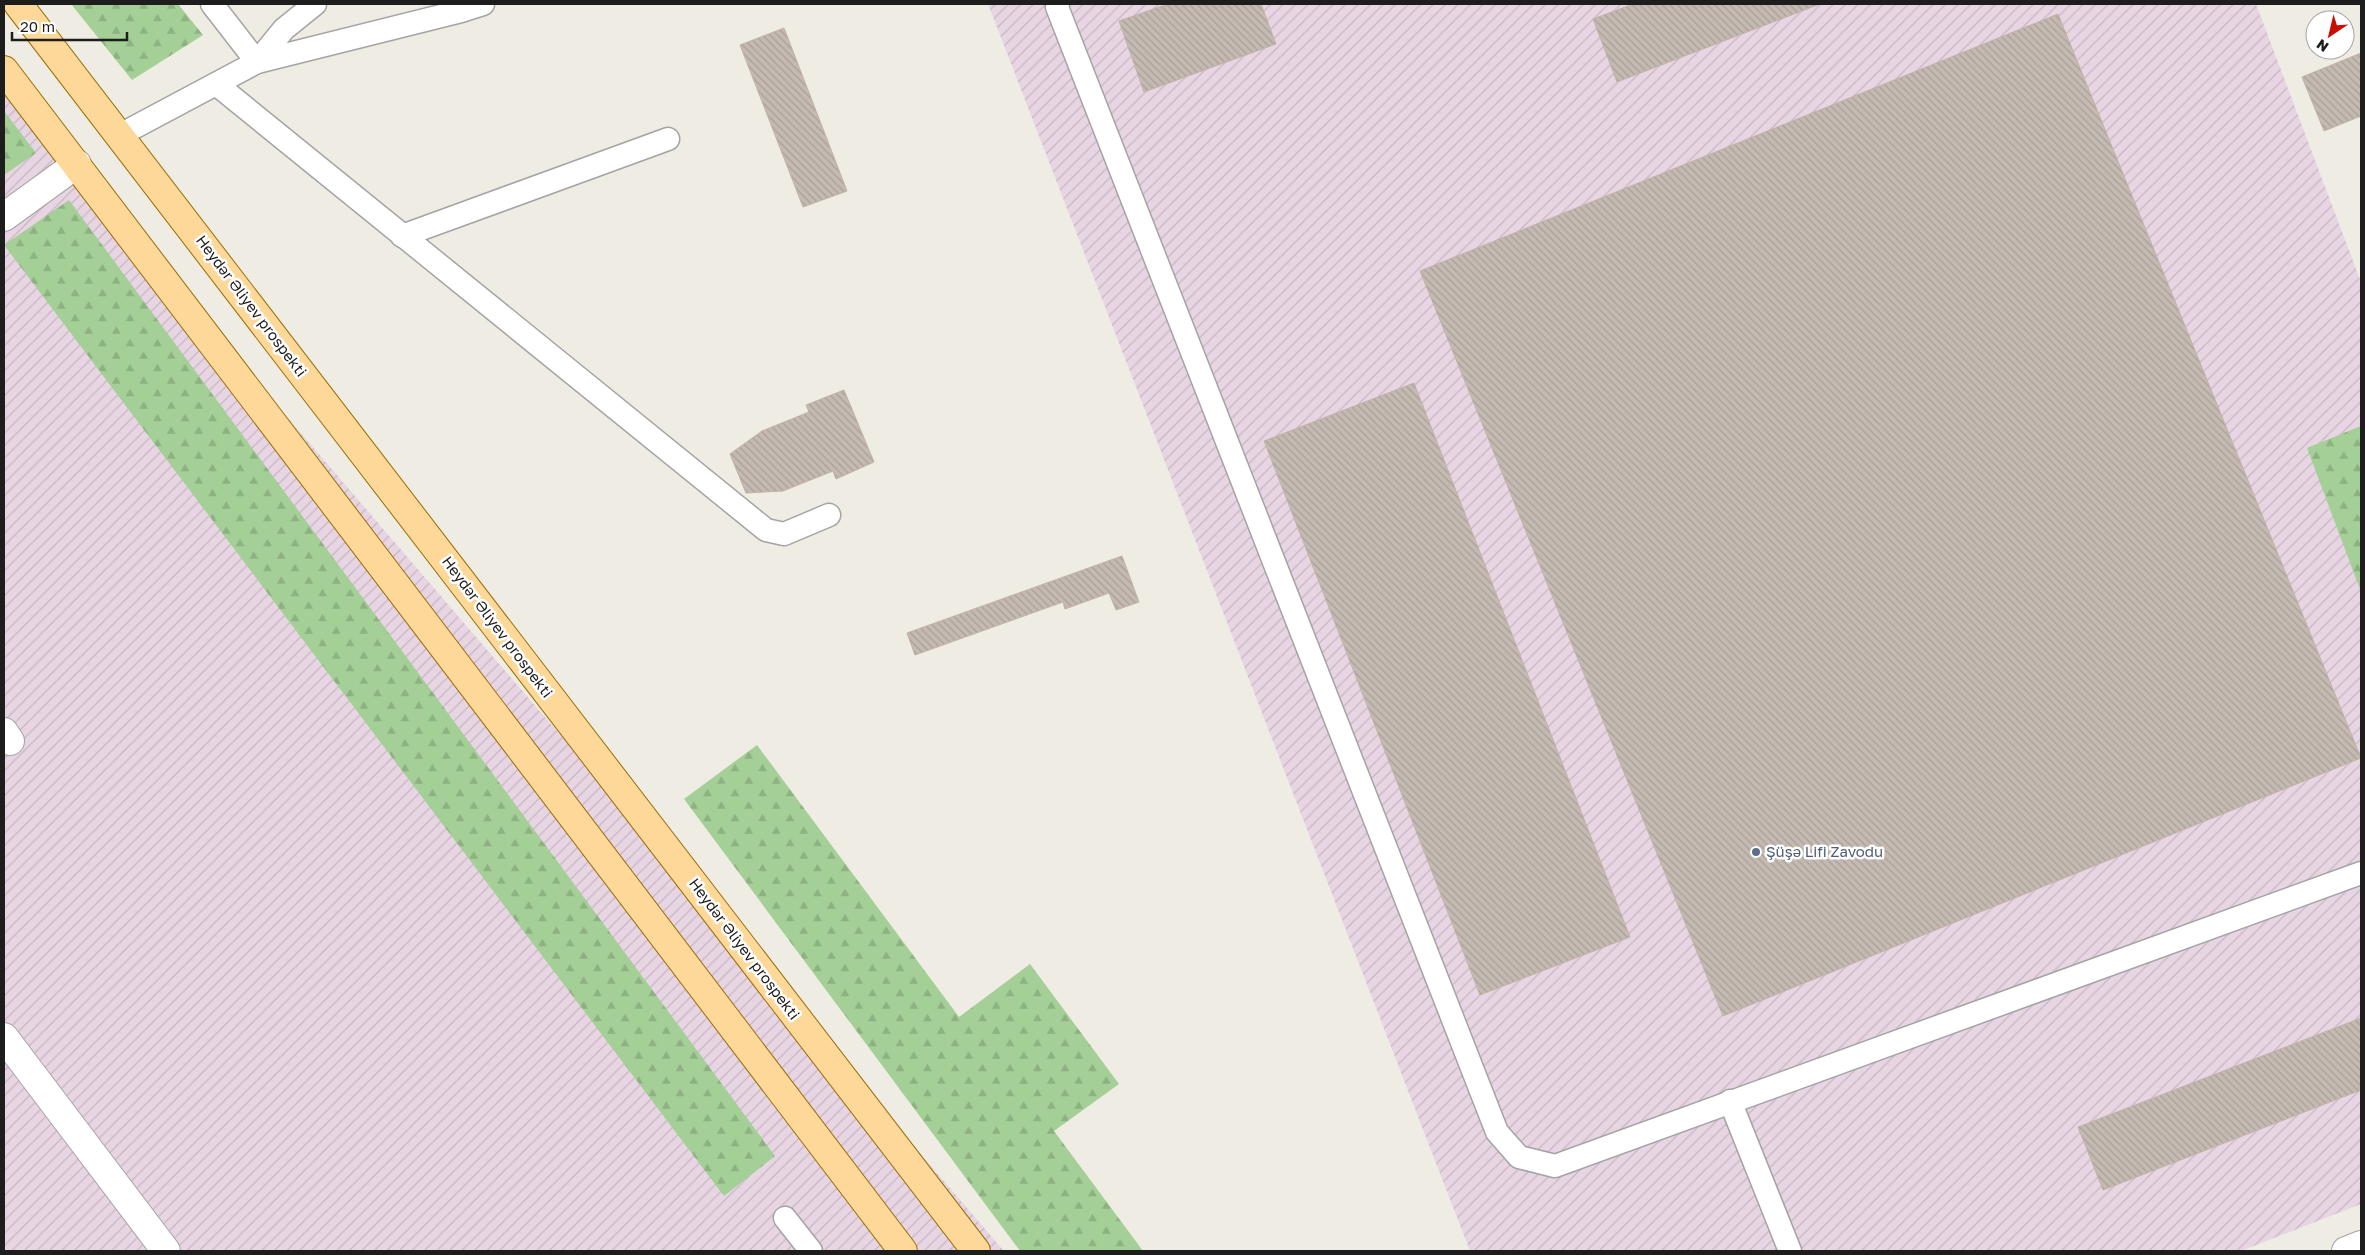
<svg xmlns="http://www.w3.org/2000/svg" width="2365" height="1255" font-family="'Golos Text',sans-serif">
<defs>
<pattern id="industrial-furrows" width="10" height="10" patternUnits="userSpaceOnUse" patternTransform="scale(1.25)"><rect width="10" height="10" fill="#e8d5e3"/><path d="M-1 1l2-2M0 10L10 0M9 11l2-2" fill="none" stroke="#c7b6c2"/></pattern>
<pattern id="forest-firs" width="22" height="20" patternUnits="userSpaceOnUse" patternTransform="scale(1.25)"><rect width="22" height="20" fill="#a4cf96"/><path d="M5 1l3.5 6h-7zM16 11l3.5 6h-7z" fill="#8db181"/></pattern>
<pattern id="building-back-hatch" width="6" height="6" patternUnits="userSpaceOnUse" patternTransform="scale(1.25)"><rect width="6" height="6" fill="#c4bab2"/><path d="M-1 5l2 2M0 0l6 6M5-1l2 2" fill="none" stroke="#a89f99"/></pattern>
</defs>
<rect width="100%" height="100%" fill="#efece3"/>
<g fill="url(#industrial-furrows)">
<polygon points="988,4 2256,4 2361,282 2361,1204 2241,1251 1470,1251"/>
<polygon points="4,88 1004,1251 4,1251"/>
</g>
<g fill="url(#forest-firs)">
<polygon points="71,4 178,4 203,35 132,80"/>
<polygon points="4,111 36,153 4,175"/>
<polygon points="69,200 775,1156 724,1196 4,245"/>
<polygon points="2361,426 2361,592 2307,448"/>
<polygon points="757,745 959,1017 1030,964 1119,1084 1054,1131 1143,1251 1020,1251 684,799"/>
</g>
<g fill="url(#building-back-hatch)" stroke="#c1b3a5">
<polygon points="1168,4 1261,4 1276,44 1144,92 1119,21"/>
<polygon points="1633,4 1820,4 1617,82 1593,19"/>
<polygon points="2058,14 2361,758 1723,1016 1420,271"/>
<polygon points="784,28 847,191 803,207 740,45"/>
<polygon points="2361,53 2361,116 2324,131 2302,77"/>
<polygon points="1414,383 1630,937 1480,995 1264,441"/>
<polygon points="844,390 874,462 836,479 833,471 783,491 746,493 730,454 762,431 809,412 806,405"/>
<polygon points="1122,556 1139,602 1116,610 1109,593 1065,609 1063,602 915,655 907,633"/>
<polygon points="2361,1018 2361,1090 2103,1190 2078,1127"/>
</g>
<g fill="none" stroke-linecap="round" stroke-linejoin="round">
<defs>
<g id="service">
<polyline points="212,4 257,62 284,29 315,4"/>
<polyline points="1058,4 1057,7 1497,1132 1519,1157 1555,1166 2361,873"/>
<polyline points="216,84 766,530 784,534 829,515"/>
<polyline points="120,135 257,62 461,11 483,4"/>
<polyline points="402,236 668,139"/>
<polyline points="1730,1101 1790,1251"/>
<polyline points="785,1218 811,1251"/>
</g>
<g id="minor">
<polyline points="4,217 77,164"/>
<polyline points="4,732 10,741"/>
<polyline points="4,1037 166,1251"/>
</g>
<polyline id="tertiary" points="2346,1251 2361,1245"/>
<g id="primary">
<polyline points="18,4 976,1251"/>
<polyline points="4,70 903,1251"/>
</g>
</defs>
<use href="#service" stroke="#a4a4a4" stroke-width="25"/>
<use href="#minor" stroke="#a4a4a4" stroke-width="30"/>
<use href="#tertiary" stroke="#a4a4a4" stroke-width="30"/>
<use href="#primary" stroke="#976e00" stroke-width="30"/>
<use href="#service" stroke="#fff" stroke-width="22"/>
<use href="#minor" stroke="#fff" stroke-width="28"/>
<use href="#tertiary" stroke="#fff" stroke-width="28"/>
<use href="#primary" stroke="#fed899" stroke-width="28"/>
</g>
<circle fill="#5c6f8a" stroke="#fff" stroke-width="2" cx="1756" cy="852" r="5"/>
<g text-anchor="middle" stroke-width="5" stroke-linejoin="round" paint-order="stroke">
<g font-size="15" fill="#1d1d1d" stroke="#fff">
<text transform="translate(251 306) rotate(53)" y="5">Heydər Əliyev prospekti</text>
<text transform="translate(497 627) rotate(53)" y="5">Heydər Əliyev prospekti</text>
<text transform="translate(744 949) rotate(53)" y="5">Heydər Əliyev prospekti</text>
</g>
<g font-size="15" fill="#4e5e75" stroke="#fff" text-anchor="start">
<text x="1766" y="857">Şüşə Lifi Zavodu</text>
</g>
</g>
<rect width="2365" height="1255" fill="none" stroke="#1d1d1d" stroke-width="10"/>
<g transform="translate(2330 35) rotate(215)"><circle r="24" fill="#ffffff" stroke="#a5a5a5"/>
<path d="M0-4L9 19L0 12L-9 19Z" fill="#cb0c00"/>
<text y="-8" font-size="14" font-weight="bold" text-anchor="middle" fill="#1d1d1d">N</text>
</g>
<path d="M12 32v8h115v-8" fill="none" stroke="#1d1d1d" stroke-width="2.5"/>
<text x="20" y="32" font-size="15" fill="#1d1d1d" stroke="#ffffff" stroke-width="4" paint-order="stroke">20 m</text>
</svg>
